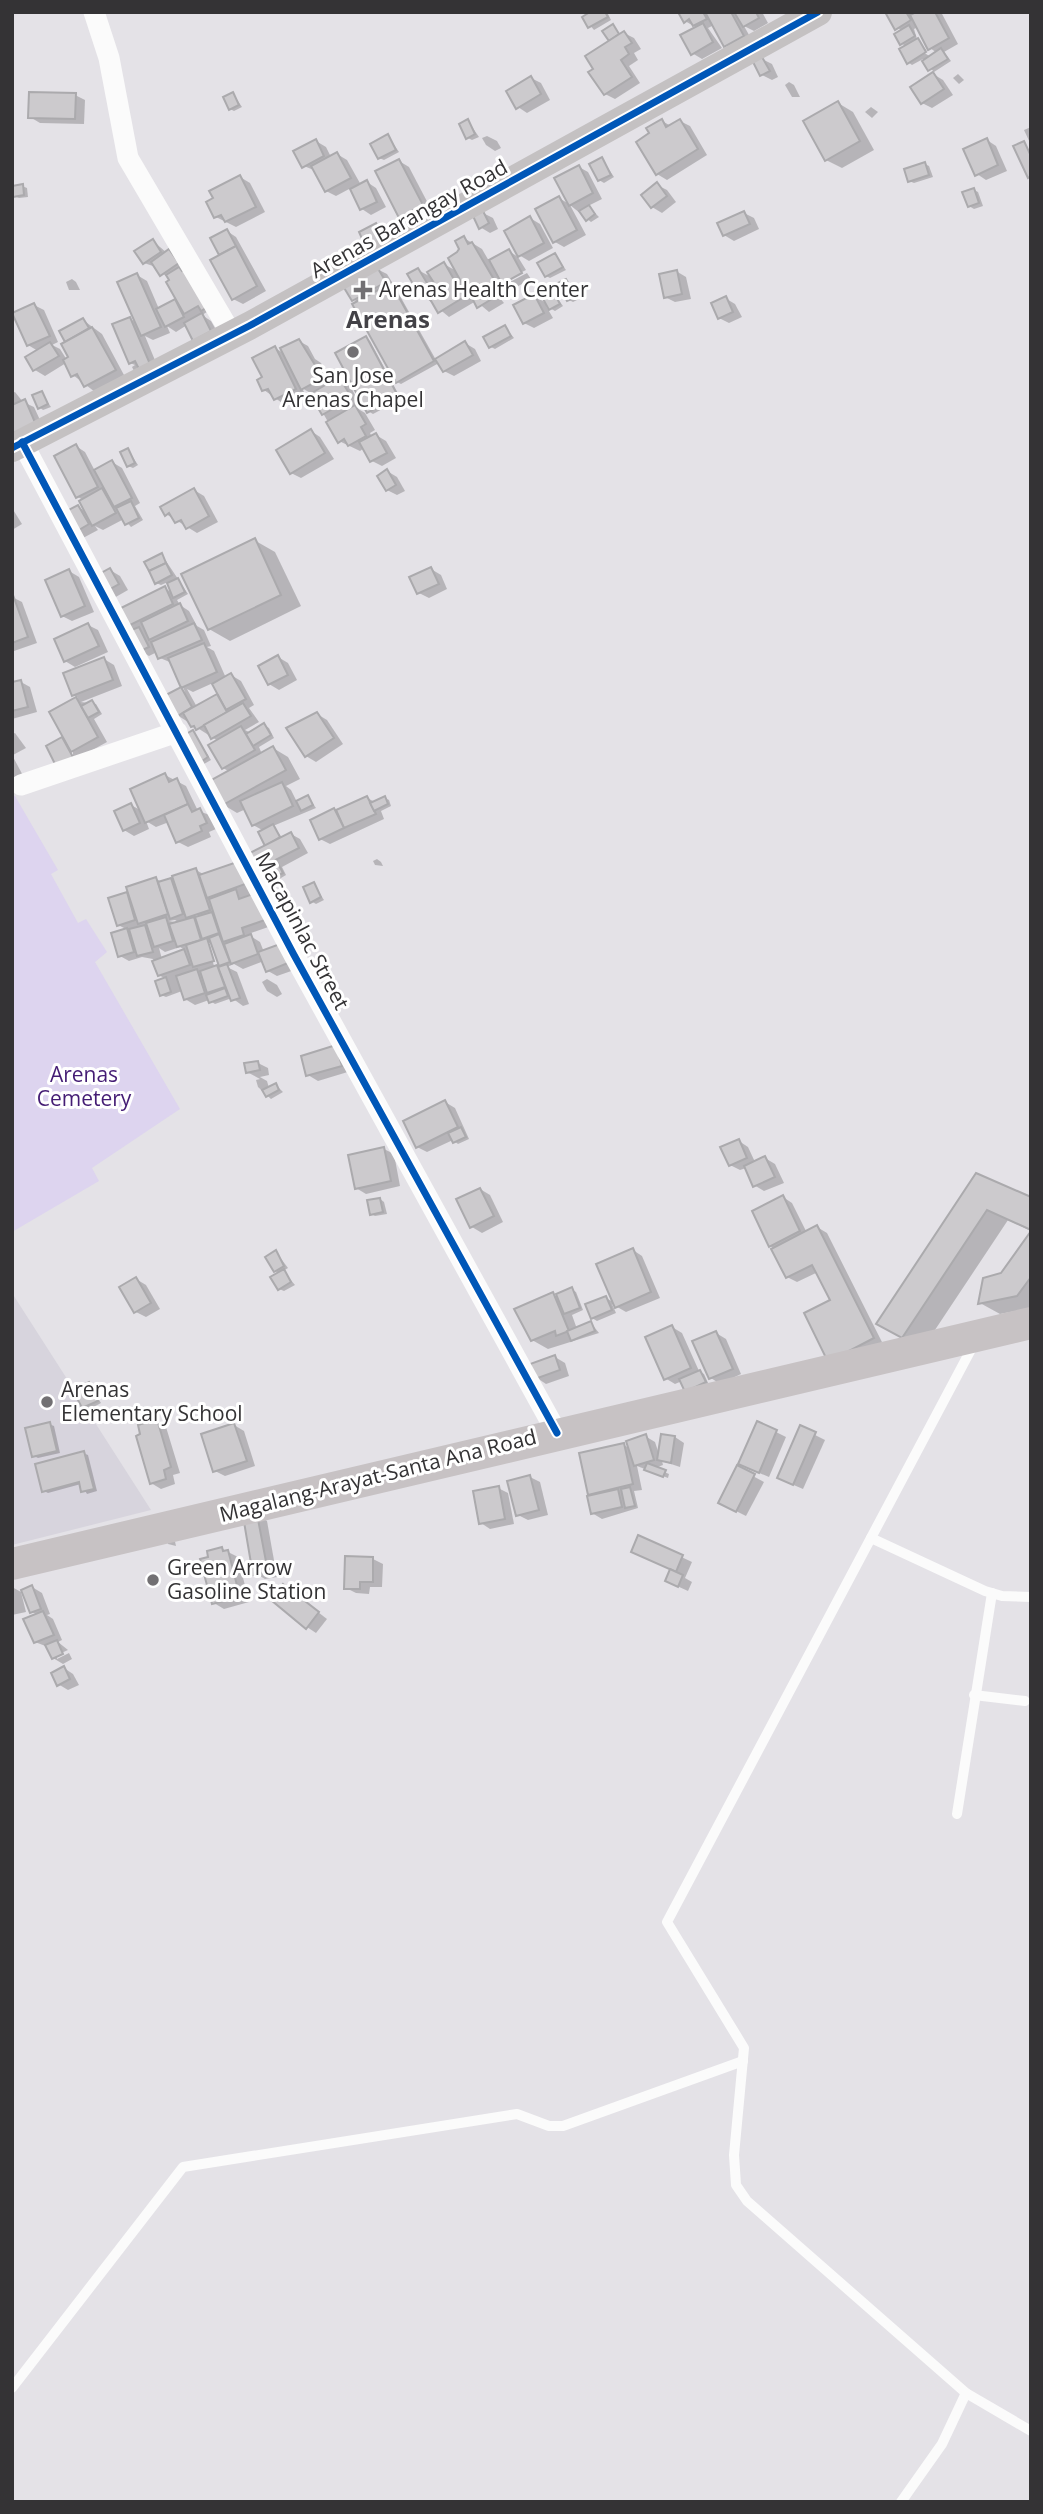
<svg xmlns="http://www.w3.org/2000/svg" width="1043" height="2514" font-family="'Open Sans',sans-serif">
<rect width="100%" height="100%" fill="#e4e2e7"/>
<polygon fill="#d7d4dd" points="12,1293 151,1510 12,1545"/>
<polygon fill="#ddd4ef" points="12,796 15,796 58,870 51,874 78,923 86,919 107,952 95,962 180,1109 92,1168 99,1181 12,1232"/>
<g fill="#0003" fill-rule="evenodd">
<polygon points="594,12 607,12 611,20 594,30 584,18"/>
<polygon points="680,12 762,12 768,23 754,31 744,26 753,42 736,52 726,46 714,25 708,28 722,48 702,59 692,53 697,28 685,21"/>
<path d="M887,12H913L914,15L941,12L958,44L944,52L951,61L934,72L923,59L912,65L908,62L907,47L901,43V31ZM918,27L930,48L937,53L931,57L918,49L919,46L927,51L917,39L914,29Z"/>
<polygon points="613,26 621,35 624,33 634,38 641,49 634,53 638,60 629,66 640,83 615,99 605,94 595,69 612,41"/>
<polygon points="762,59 772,64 778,77 772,80 762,75"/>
<polygon points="933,74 943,80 953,95 932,108 922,103"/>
<polygon points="958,74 964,80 959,84 953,78"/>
<polygon points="531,78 541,83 550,100 527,113 518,107"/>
<polygon points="789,82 794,85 800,97 792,97 785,85"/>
<polygon points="233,94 242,107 234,111 230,109"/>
<polygon points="75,95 85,100 84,124 40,123 30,117"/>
<polygon points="838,103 853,112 874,150 842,168 826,160"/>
<polygon points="871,107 878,112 872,118 865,112"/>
<polygon points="468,121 479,137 472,140 468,138"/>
<polygon points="662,121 671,126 680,121 690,126 707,155 667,180 657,174 652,134"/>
<polygon points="1031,127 1031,145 1024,130"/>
<polygon points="388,136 399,152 384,160 379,158"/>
<polygon points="487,136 497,141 501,148 495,151 486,145 482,138"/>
<polygon points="987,140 996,146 1007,171 986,180 977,174"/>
<polygon points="316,141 326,147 331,157 337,154 347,160 361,185 367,182 376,188 386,207 371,215 362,209 351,188 336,196 326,191 316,171 304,166"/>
<polygon points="602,159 614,177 604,183 599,180"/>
<polygon points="399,161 409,167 432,211 410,222 400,216"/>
<polygon points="925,164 929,166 933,177 914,183 909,181"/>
<polygon points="579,167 588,172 602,199 588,206 599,217 591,222 570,205 586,235 564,247 555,242 559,198 569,204"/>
<polygon points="240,177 250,183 265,212 236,227 216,217"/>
<polygon points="657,185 667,190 676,202 662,213 652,207"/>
<polygon points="22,186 27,188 28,197 19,198 14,196"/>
<polygon points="974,190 978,192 983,206 974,209 969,206"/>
<polygon points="483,213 493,218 498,229 490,233 480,227"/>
<polygon points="744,213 754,218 759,229 734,241 724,235"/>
<polygon points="530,218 540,224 553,248 529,261 519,255"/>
<polygon points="227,231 236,237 266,291 243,304 233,299 222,256 212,239"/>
<polygon points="464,238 482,249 489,261 509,251 518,257 526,270 506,280 506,284 527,273 531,279 513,289 501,282 505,288 496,293 504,303 489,312 476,301 449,317 420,293 418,270 433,278 444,264 458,272"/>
<polygon points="153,241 167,253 179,257 207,312 202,315 211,321 220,337 187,325 176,332 167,326 170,333 153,340 145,336 159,370 134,371 132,367 135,365 130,363 130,319 137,323 137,275 147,281 159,309 177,299 169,279 156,267 144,263"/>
<polygon points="555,255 566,270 550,278 546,276"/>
<polygon points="377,269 387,274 395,287 436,360 465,343 475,349 481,361 454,376 444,371 439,363 401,384 397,382 359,303 353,299"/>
<polygon points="676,271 686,277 691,299 675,302 665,297"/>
<polygon points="72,279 76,282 80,290 69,290 66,282"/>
<polygon points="566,281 579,299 573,302 569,300"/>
<polygon points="552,291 563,306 555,311 546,306 553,318 534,328 524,323 534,296 548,304"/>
<polygon points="725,298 735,304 742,317 729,323 719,318"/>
<polygon points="34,305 44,310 58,342 52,345 60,349 67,360 70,358 63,345 83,320 102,334 124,375 95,392 73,375 66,363 45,376 35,370 38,351 28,345"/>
<polygon points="505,327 514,338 495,349 491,347"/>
<polygon points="366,338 370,341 401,399 373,414 368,411"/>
<polygon points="299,341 308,346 315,359 321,363 332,383 339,379 349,384 360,404 355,407 365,413 375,430 370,433 372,437 376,435 386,441 396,458 382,466 372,461 364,448 360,451 339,441 312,394 302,388 305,394 285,405 264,390 264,378 275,348 285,354"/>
<polygon points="15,392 23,402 34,407 46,433 12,430 12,393"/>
<polygon points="41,393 51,407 43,410 39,407"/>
<polygon points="311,431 320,437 334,459 301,478 291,473"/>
<polygon points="76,446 85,452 95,471 112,462 122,468 140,503 135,506 143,520 131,527 124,519 103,530 95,526 98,530 83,538 74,532 78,507 87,512 83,500 78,497"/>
<polygon points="128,450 138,465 133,468 128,466"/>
<polygon points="387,471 397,477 405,491 397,495 387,490"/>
<polygon points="194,490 204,496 218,522 197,533 166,514"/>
<polygon points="12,508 22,524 12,530"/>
<polygon points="254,540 275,552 301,606 230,641 209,629"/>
<path d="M162,555L188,594L177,600L180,605L189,611L197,626L204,630L211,646L207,647L214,651L226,678L231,675L241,681L254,705L249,708L259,722L245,730L251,733L264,725L269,728L274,738L259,747L262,754L273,748L288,757L300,779L286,786L291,790L297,802L308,797L316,808L273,826L282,838L291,834L300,839L308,853L282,867L286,875L271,884L252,854L267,846L264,831L253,825L246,809L237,813L222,804L230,772L223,768L218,741L177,715L181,689L185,692L172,663L160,658L157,652L149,656L139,650L127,626L164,588L173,593L168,582L161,585L156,583ZM213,683L219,695L197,707L187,689L193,692Z"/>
<polygon points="431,569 441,575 447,589 429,598 419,593"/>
<polygon points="110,570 120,576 128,590 114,598 104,592"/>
<polygon points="69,571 79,577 94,612 72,621 62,616"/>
<polygon points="12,597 22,602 37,643 14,651"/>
<polygon points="88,625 98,630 108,652 75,667 65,661"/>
<polygon points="278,657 288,663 297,680 279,690 269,684"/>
<path d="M104,659L114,665L122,686L81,702L96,704L102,714L94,719L107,742L87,753L82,763L48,747L64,738L51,713L78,698L73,695ZM64,746L73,751V755L62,749Z"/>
<polygon points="21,682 30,687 37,712 12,719 12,684"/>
<polygon points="317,714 327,720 343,744 316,762 306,756"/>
<polygon points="193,732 211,760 204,764 186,736"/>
<polygon points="15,733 26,748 13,755 12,734"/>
<polygon points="12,755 27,783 12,789"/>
<polygon points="165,775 186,786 198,811 210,815 216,829 209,832 211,837 188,847 178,842 169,822 156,827 146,821 149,829 134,836 124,830 131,805 142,811"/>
<polygon points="367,798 375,802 385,798 389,800 391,806 381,811 384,819 330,844 320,839 334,810"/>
<polygon points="377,859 381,862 383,866 375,865 373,861"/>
<path d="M240,863L274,925L251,933L252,937L260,942L264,952L280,946L297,969L277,976L268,971L264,961L243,969L234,964L227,967L237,972L249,1004L243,1006L232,998L215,1004L209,1000L195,1005L185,999L182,991L166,997L161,995L157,982L167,980L159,975L153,959L142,957L129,961L120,956L113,934L128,930L118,925L110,899L156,879L162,882L196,870L205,875ZM192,912L205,919L203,922L192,916ZM175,920L180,923L169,921ZM207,943H211L219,968L215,969ZM180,947L185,950L162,959L159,948L165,952Z"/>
<polygon points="313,884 324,900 316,904 311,901"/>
<polygon points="267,979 277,985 282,994 277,997 267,991 262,982"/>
<polygon points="336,1047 351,1071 318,1081 308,1075"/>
<polygon points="258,1063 268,1068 269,1075 260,1077 267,1081 269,1088 276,1085 283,1092 271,1099 258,1087 256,1080 260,1079 247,1072"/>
<polygon points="445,1102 455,1108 469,1139 458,1144 453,1140 427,1152 417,1147"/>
<polygon points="739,1141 748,1147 755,1162 765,1158 775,1164 784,1183 764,1191 754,1185 746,1168 740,1170 730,1165"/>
<polygon points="384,1149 394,1154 400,1186 366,1194 356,1188"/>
<polygon points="977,1176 1031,1199 1031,1231 1008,1220 923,1348 898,1335"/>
<polygon points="480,1189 490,1195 503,1222 482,1233 472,1227"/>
<polygon points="783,1197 792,1203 807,1233 817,1227 827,1233 883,1344 839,1366 832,1300 818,1272 797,1282 787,1277 776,1249 770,1246"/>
<polygon points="380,1199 384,1202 387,1214 375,1216 371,1214"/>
<polygon points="1031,1234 1031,1308 1000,1314 980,1303"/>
<polygon points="633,1250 642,1256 660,1298 626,1312 612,1304 616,1313 597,1321 592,1318 606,1298 615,1303"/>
<polygon points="276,1252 288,1268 283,1271 295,1285 284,1291 279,1289 279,1273 275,1271"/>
<polygon points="136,1279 146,1285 160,1309 146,1317 136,1312"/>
<polygon points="571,1289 576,1292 583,1310 572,1315 577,1329 591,1323 599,1333 548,1349 532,1340 553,1294 556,1296"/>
<polygon points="672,1327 682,1333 699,1371 704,1374 709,1385 690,1393 682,1381 675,1384 665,1378"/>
<polygon points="716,1333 726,1339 741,1374 720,1384 711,1378"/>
<polygon points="555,1357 565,1363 569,1376 546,1384 537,1378"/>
<polygon points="89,1384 101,1403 88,1410 83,1407"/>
<polygon points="213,1411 218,1413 221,1423 211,1422 208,1412"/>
<polygon points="157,1421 166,1427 180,1473 173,1475 175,1484 161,1489 151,1483"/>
<polygon points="758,1423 786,1437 769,1477 750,1469"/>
<polygon points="49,1424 54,1426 60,1453 38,1458 34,1456"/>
<polygon points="234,1425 244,1431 255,1466 225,1476 215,1471"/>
<polygon points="801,1428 825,1440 803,1489 789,1483"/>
<polygon points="645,1436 655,1442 659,1454 675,1437 684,1443 680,1467 662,1461 663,1465 655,1468 669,1474 668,1478 637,1466 642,1490 634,1491 638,1508 602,1519 592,1513 581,1454 623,1445 630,1448"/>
<polygon points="83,1453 88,1455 97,1491 87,1494 81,1484 48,1493 44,1491"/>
<polygon points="738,1468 764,1482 746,1516 730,1508"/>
<polygon points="530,1477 540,1482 548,1515 528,1520 518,1515"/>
<polygon points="498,1488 508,1493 514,1524 490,1529 481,1523"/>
<polygon points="257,1515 267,1521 277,1577 265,1579 255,1573"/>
<polygon points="165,1535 174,1537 176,1546 168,1544"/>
<polygon points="639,1537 692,1562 685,1578 692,1582 688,1591 677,1586 672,1569"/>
<polygon points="222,1549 238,1557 249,1602 224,1609 214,1603 210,1558"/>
<polygon points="373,1559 383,1564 382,1587 370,1587 369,1594 356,1593 346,1588"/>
<polygon points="284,1586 327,1619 316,1633 307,1627"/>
<polygon points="12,1587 21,1592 26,1612 12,1615"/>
<polygon points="32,1587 42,1593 50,1614 47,1615 53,1619 62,1640 58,1642 68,1650 57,1655 57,1659 69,1653 72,1659 63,1664 53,1658 48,1647 35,1642 38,1615 32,1612"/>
<polygon points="64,1668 73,1674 79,1685 68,1690 58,1684"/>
</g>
<g fill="#cccacd" stroke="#abaaad" stroke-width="2">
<polygon points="590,12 605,12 608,17 588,28 582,17"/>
<polygon points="678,12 703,12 707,19 693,26 689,19 684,23"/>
<polygon points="705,12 731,12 744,36 724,47"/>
<polygon points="734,12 756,12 759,18 743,27"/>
<polygon points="885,12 906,12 911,20 895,30"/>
<polygon points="916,12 935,12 949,38 928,50 910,15"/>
<polygon points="703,23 713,42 691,55 680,35"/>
<polygon points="613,24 619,34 609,41 602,31"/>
<polygon points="909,25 915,36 900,45 894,34"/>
<polygon points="624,31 632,43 625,47 629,54 621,60 632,77 604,95 588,72 593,69 585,56"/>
<polygon points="918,38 926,52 907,64 899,49"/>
<polygon points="941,48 948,59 928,71 922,61"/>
<polygon points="762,57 770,71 760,76 753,62"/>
<polygon points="933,72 944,89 921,104 910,87"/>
<polygon points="531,76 541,94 516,109 506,91"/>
<polygon points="29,92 76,93 75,119 28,118"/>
<polygon points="233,92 239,105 229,110 223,97"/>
<polygon points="838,101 860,141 825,161 803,121"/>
<polygon points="468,119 475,134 466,139 459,124"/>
<polygon points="662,119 666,127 680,119 698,149 656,175 636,142 649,133 646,128"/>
<polygon points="388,134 396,150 378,159 370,144"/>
<polygon points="987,138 998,165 975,176 963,149"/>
<polygon points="316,139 324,156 302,168 293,151"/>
<polygon points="1024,141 1031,156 1031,176 1028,178 1013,146"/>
<polygon points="337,152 351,178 325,192 311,166"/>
<polygon points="602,157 611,175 598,181 589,164"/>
<polygon points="399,159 423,205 399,218 375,171"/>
<polygon points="925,162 929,175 908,182 904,169"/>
<polygon points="579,165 593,193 569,206 554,178"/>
<polygon points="240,175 256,207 225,222 221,215 214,218 206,202 213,198 209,191"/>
<polygon points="367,180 377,202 360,210 350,189"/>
<polygon points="657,182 667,196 651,208 641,195"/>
<polygon points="23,184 24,195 13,197 12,186"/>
<polygon points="974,188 979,203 968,207 962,192"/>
<polygon points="559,196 577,230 553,243 535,209"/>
<polygon points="589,205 595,214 586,221 579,211"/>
<polygon points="483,211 489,223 479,229 473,216"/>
<polygon points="744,211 750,224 723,236 717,223"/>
<polygon points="530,216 544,243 518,257 504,231"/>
<polygon points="376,223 385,241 367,250 359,232"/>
<polygon points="227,229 236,246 219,255 210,238"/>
<polygon points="464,236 468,244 472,242 496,283 470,298 448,258 457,252 459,249 455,241"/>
<polygon points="153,239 161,252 143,264 134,251"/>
<polygon points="236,246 257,286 232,300 210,260"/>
<polygon points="169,249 179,263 160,276 151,262"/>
<polygon points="509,249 522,273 502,284 489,260"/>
<polygon points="555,253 563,267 545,277 537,263"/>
<polygon points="444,262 464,297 438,313 426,292 436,286 427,272"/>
<polygon points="179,267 182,271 188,268 209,306 201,311 198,306 184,314 166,282 169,280 166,275"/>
<polygon points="377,267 386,282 352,301 343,286"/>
<polygon points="418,268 430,288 419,294 407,274"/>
<polygon points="677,270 682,294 664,298 659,274"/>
<polygon points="137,273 161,327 141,336 117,282"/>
<polygon points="566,279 576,297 567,301 558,283"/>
<polygon points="391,283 434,361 396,383 352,304"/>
<polygon points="490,288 495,297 477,308 472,298"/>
<polygon points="552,289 560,304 549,310 541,295"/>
<polygon points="534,294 544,313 523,324 513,305"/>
<polygon points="726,296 733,312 718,319 711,303"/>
<polygon points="175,299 184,317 165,327 156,309"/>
<polygon points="34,303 50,336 27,346 12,313"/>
<polygon points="202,313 211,331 193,341 184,323"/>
<polygon points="130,317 150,364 139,369 135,361 129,364 112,324"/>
<polygon points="83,318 89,328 65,342 59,331"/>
<polygon points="505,325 511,336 489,348 483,337"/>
<polygon points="92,327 116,370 84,387 77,374 71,377 63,360 68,357 61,344"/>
<polygon points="366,336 398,396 367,413 335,353"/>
<polygon points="299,339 323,378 301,390 280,348"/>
<polygon points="465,341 473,355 443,372 435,359"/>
<polygon points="50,342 59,356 33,371 25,357"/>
<polygon points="275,346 296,389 274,400 268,389 262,391 257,380 262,377 252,358"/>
<polygon points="339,377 352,398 322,415 310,394"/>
<polygon points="42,391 48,404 38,409 32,395"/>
<polygon points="25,399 37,427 12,433 12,405"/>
<polygon points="355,405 366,424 361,427 366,436 348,446 344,439 338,443 326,422"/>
<polygon points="311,429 325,453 290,474 276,450"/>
<polygon points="376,433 387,453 370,462 359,442"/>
<polygon points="76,444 98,487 76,498 54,456"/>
<polygon points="128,448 135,463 127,467 120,452"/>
<polygon points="112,460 132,498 114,507 94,470"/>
<polygon points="387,469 396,485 386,491 377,476"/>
<polygon points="102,488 116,513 92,526 79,501"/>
<polygon points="194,488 209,516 186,529 181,520 175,523 169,513 165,516 160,507"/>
<polygon points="131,501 139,518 125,525 116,508"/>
<polygon points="78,505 89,524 72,534 61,514"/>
<polygon points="255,538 281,595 208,630 181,574"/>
<polygon points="162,553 166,563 149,571 144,562"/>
<polygon points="166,563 172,575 155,584 149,571"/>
<polygon points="431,567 439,584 417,594 409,577"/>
<polygon points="110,568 119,584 103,593 94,577"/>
<polygon points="69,569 85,606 61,617 45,580"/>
<polygon points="178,578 185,592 173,598 167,583"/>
<polygon points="165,586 173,604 126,627 117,610"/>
<polygon points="13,595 28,637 12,643 12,595"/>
<polygon points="180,603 188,621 149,640 141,622"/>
<polygon points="88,623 99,646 64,662 54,639"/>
<polygon points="194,623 202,640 158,659 151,642"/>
<polygon points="139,627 149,647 138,652 129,631"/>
<polygon points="204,643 217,672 181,688 168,658"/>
<polygon points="278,655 288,675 268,685 258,666"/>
<polygon points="104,657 113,680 72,696 63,673"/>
<polygon points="231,673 246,699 226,710 212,684"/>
<polygon points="21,680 28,707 12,711 12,682"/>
<polygon points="181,687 192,707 176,717 164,696"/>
<polygon points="217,694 227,712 196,730 194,726 191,727 183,713"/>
<polygon points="76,697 98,737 71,752 49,712"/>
<polygon points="92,700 99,712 88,718 81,706"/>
<polygon points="243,703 251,716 211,739 204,725"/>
<polygon points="317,712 334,738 305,757 286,728"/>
<polygon points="264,723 271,735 253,746 246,734"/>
<polygon points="241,726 255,750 222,769 208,745"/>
<polygon points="193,730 208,757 199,763 183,736"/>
<polygon points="62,737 74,759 57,768 46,746"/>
<polygon points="273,746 286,770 221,806 208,782"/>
<polygon points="165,773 169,782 177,778 188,804 145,823 130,789"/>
<polygon points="282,782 293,806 252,826 240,801"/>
<polygon points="308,795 313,805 301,811 296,801"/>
<polygon points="367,796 376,814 344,828 336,810"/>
<polygon points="385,796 388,804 374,811 370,803"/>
<polygon points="131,803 140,823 123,831 114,811"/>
<polygon points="188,804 192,812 200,808 207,823 200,826 202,831 176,843 164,815"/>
<polygon points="334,808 344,828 319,840 310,820"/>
<polygon points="273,824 280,837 265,846 258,832"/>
<polygon points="291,832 299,848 258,869 250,853"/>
<polygon points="276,860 283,873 265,882 258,869"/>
<polygon points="240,861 248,883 207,898 199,875"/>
<polygon points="196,868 210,910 186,918 172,876"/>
<polygon points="156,877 168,914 138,924 126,887"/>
<polygon points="171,878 183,914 170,919 158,882"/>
<polygon points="314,882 321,897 310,903 303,887"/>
<polygon points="236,889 239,899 256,893 265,920 242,928 244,935 223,942 209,899"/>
<polygon points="127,892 135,920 117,926 108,898"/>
<polygon points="212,912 219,933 202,939 195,917"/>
<polygon points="166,917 173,941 154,947 146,923"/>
<polygon points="194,917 201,940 177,947 169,924"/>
<polygon points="145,925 153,952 137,956 129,929"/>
<polygon points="127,928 134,952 118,957 111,933"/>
<polygon points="219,934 230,962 219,966 209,938"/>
<polygon points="251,934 258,954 231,964 224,944"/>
<polygon points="207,938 214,961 193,967 186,945"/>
<polygon points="280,944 288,963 266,972 258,952"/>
<polygon points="184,949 190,965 158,976 152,961"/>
<polygon points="227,964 240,998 231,1001 218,967"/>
<polygon points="217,965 225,987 207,993 200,971"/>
<polygon points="197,969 205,993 184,1000 176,976"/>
<polygon points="166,977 171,992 160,996 155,981"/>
<polygon points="225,988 228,996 209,1003 206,995"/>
<polygon points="336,1045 342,1066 306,1076 301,1056"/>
<polygon points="258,1061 260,1070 246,1073 244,1063"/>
<polygon points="276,1083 279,1090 266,1097 262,1090"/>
<polygon points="445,1100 458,1127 416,1148 403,1121"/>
<polygon points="461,1127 466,1137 453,1143 448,1133"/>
<polygon points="739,1139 747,1158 729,1166 720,1147"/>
<polygon points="384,1147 391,1181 355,1189 348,1155"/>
<polygon points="765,1156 775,1177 753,1187 744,1166"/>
<polygon points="976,1173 1031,1197 1031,1230 987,1210 902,1338 876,1324"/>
<polygon points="480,1188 494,1216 470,1228 456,1199"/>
<polygon points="783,1195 800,1231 769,1247 752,1211"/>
<polygon points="380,1198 383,1212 370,1215 367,1200"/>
<polygon points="817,1225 874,1338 828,1362 804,1313 830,1300 812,1265 786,1278 771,1249"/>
<polygon points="1031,1231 1031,1277 1017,1296 978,1304 983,1278 1001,1273"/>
<polygon points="633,1248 651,1292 615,1308 596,1264"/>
<polygon points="276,1250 284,1266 274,1272 265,1257"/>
<polygon points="284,1269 291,1282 278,1290 270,1277"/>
<polygon points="136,1277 151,1303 134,1313 119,1287"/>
<polygon points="572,1287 580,1308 564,1314 556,1294"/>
<polygon points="553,1292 569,1331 556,1336 555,1331 531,1341 514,1309"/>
<polygon points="606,1296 612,1310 591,1319 585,1304"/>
<polygon points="591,1321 595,1331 571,1341 567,1331"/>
<polygon points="672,1325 691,1368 664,1380 645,1337"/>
<polygon points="716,1331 733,1369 709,1379 692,1341"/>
<polygon points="555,1355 560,1370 535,1379 530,1364"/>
<polygon points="700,1370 706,1382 685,1392 679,1379"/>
<polygon points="89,1382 98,1401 82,1408 73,1390"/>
<polygon points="157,1419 171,1467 164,1470 166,1479 150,1484 136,1436 140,1434 138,1425"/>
<polygon points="757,1421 777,1430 759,1473 738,1464"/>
<polygon points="50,1422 57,1451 32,1457 25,1428"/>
<polygon points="234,1423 247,1461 213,1472 201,1434"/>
<polygon points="800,1425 816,1432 793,1485 777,1478"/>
<polygon points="646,1434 654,1460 634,1466 626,1441"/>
<polygon points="661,1434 675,1436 671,1463 657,1460"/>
<polygon points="624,1443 633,1484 588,1495 579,1453"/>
<polygon points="84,1451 94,1489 81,1492 79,1482 42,1492 35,1464"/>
<polygon points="647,1463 666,1470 663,1477 644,1470"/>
<polygon points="737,1465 755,1474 736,1512 718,1503"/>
<polygon points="530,1475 539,1510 516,1516 507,1481"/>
<polygon points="499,1486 505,1519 479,1524 473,1491"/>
<polygon points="630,1487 635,1506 625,1508 621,1489"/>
<polygon points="618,1489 622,1507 591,1514 587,1496"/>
<polygon points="257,1514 268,1572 253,1575 243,1516"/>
<polygon points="638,1535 683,1555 676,1572 631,1552"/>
<polygon points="222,1547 223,1551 228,1550 240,1597 212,1604 200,1559 208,1557 207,1551"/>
<polygon points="345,1556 373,1557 373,1582 360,1582 360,1589 344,1589"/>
<polygon points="670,1569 683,1575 678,1587 665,1581"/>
<polygon points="283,1584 319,1612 306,1629 271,1600"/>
<polygon points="32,1585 41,1609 30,1613 21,1590"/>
<polygon points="43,1611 54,1635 34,1643 23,1619"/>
<polygon points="57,1640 63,1654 52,1659 45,1645"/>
<polygon points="64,1666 70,1679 57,1686 51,1673"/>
</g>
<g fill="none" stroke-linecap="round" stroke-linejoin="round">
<g stroke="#fbfbfb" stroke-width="10">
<polyline points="975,1342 667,1922 744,2048 734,2155 736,2185 747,2201 966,2393 1031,2431"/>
<polyline points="871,1538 985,1591 1002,1596 1031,1597"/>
<polyline points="974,1695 1025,1701"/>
<polyline points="957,1814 992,1593"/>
<polyline points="12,2388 183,2167 517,2114 549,2126 563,2126 743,2061"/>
<polyline points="901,2502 942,2444 966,2393"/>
</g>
<g stroke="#fbfbfb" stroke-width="21">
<polyline points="94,12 109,58 128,158 232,335"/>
<polyline points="22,442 294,955 557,1433"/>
<polyline points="21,785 177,732"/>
</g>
<polyline stroke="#c4c1c2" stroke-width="28" points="12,448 249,326 818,12"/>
<polyline stroke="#c7c2c4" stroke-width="32" points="12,1564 1031,1323"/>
<defs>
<g id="cycleway">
<polyline points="22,442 294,955 557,1433"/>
<polyline points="12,448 249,326 818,12"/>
</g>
</defs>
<use href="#cycleway" stroke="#fff" stroke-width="11"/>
<use href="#cycleway" stroke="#0057b8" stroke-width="7"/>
</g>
<g fill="#727073" stroke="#fff" stroke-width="2.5">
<path d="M359.5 279.5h7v7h7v7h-7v7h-7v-7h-7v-7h7z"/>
<circle cx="353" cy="352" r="7"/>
<circle cx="47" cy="1402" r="7"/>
<circle cx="153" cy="1580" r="7"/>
</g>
<g text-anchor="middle" stroke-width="6" stroke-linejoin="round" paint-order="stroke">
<g font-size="21" fill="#343335" stroke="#fff">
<text transform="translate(409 219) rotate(-29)" y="7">Arenas Barangay Road</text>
<text transform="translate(302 931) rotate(62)" y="7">Macapinlac Street</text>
<text transform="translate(378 1476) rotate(-14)" y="7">Magalang-Arayat-Santa Ana Road</text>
</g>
<g font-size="21" fill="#343335" stroke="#fff" text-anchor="start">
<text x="379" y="297">Arenas Health Center</text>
<text x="353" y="383" text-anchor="middle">San Jose<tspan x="353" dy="24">Arenas Chapel</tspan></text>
<text x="61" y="1397">Arenas<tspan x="61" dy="24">Elementary School</tspan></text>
<text x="167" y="1575">Green Arrow<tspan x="167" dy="24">Gasoline Station</tspan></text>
</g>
<g font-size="21" fill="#441c74" stroke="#fff">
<text x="84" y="1082">Arenas<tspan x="84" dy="24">Cemetery</tspan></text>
</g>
<g font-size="24" font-weight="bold" fill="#434247" stroke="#fff">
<text x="388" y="328">Arenas</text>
</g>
</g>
<rect width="1043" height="2514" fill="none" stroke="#343335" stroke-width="28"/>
</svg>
